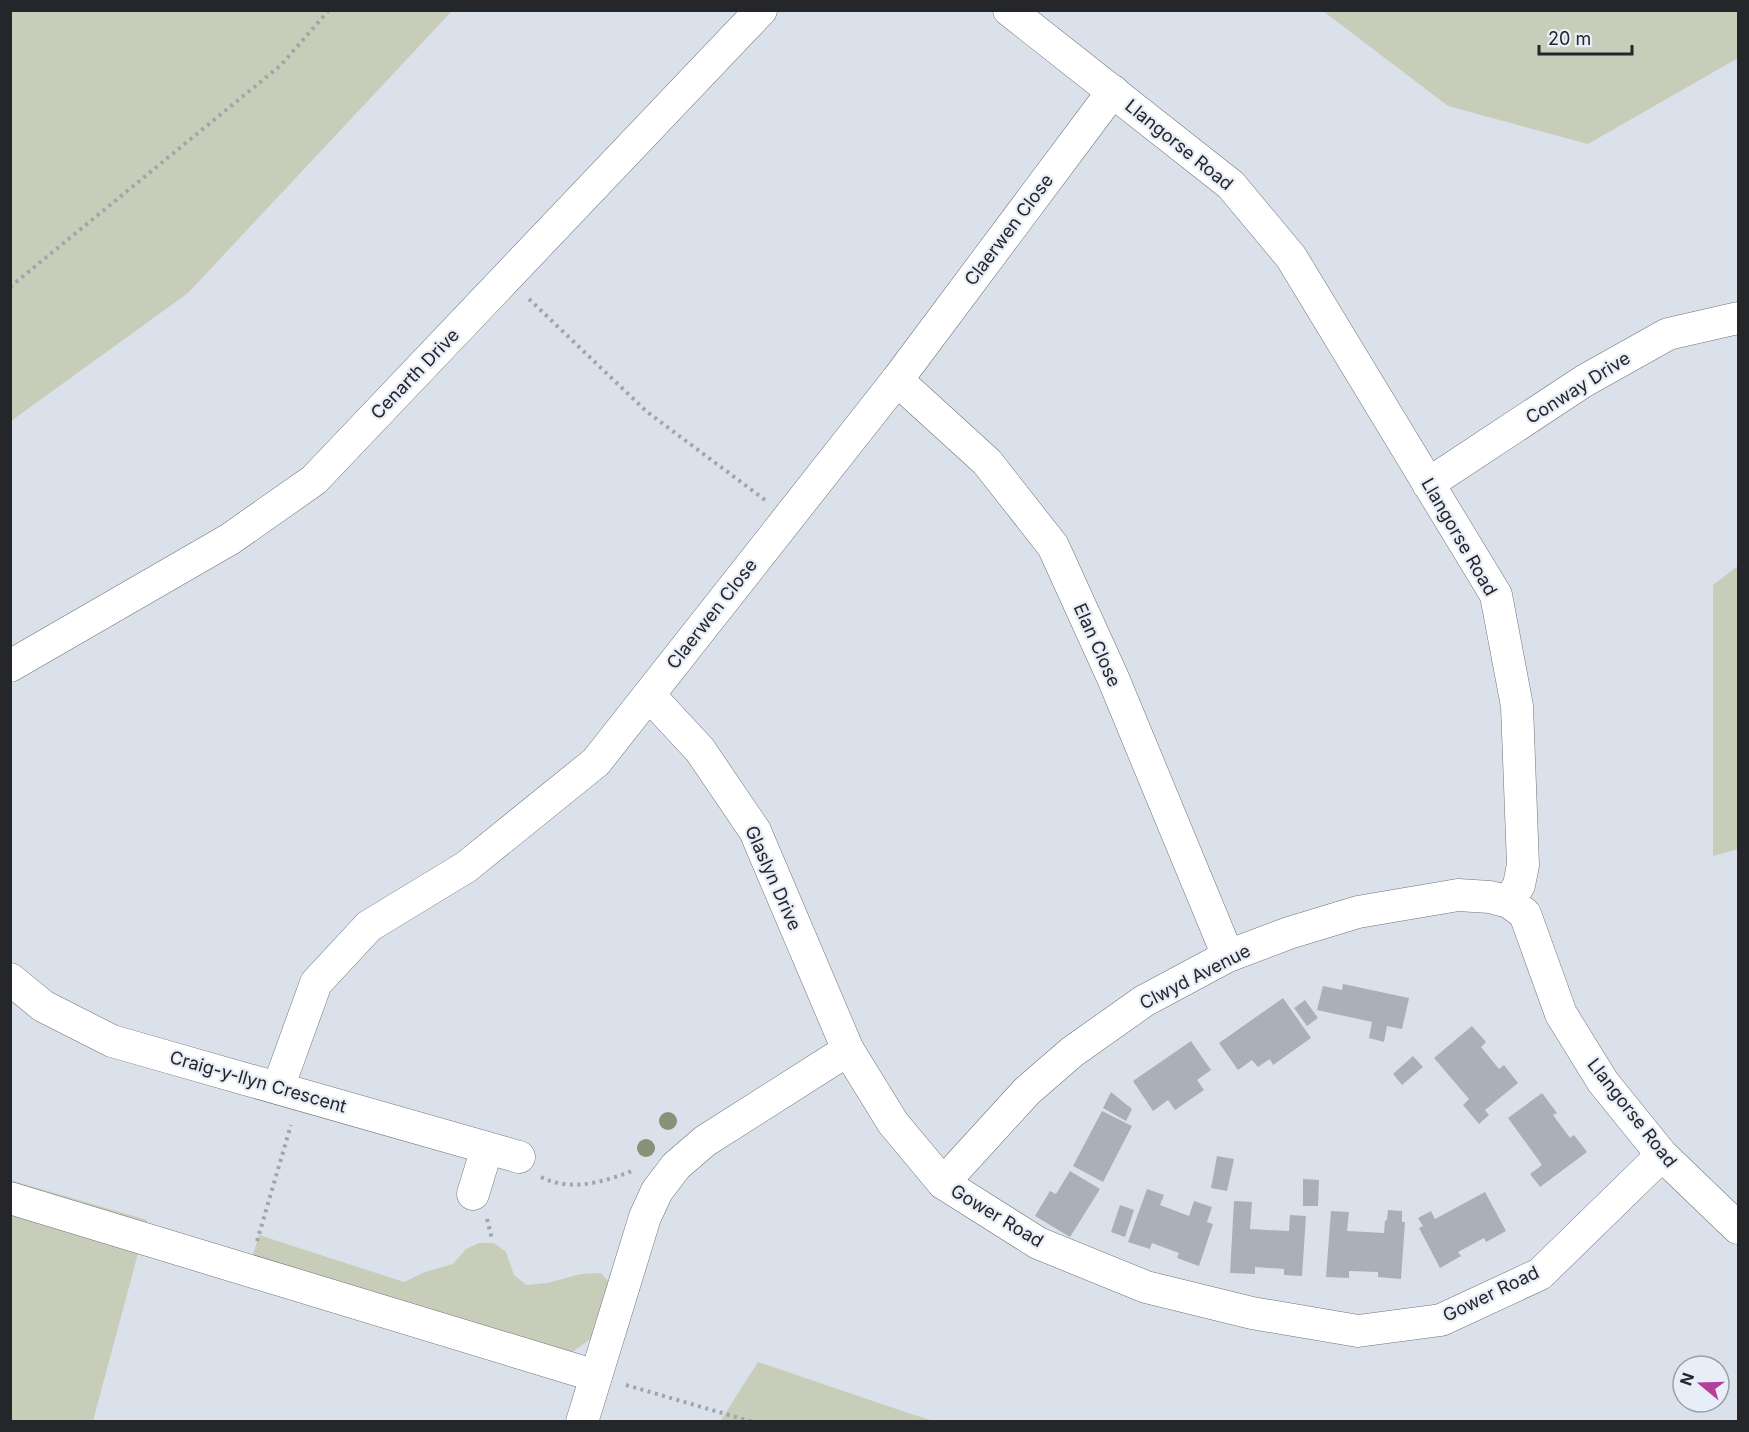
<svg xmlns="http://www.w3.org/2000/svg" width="1749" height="1432" font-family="Inter,sans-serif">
<rect width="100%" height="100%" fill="#dbe1ea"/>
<g fill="#c7cdb8">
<polygon points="11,10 452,10 452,11 188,293 11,421"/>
<polygon points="1323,11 1738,11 1738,58 1588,144 1448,106"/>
<polygon points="1738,566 1738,849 1713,856 1713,585"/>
<polygon points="10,1180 147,1220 93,1421 11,1421"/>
<polygon points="259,1235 404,1282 425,1272 453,1264 466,1249 479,1243 494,1243 506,1252 514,1275 526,1285 547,1283 581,1274 601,1273 614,1287 596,1335 571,1353 248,1271"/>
<polygon points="758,1362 911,1414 934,1421 726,1422 721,1420"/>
</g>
<g fill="#abb0b8">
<polygon points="1343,984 1409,998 1402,1029 1387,1026 1384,1042 1369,1038 1372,1022 1317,1010 1323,986 1342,990"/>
<polygon points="1283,998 1311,1038 1273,1065 1270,1059 1258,1067 1252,1060 1238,1070 1219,1043"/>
<polygon points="1305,1000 1318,1018 1307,1026 1294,1008"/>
<polygon points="1472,1026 1486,1042 1481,1047 1499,1069 1504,1065 1518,1083 1485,1110 1489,1115 1479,1124 1463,1105 1469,1099 1434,1058"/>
<polygon points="1191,1041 1211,1070 1197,1080 1204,1090 1175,1110 1168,1100 1153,1111 1133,1081"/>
<polygon points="1413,1056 1423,1067 1402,1085 1393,1074"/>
<polygon points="1111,1092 1132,1109 1126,1121 1103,1108"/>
<polygon points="1542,1093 1557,1113 1553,1115 1570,1138 1574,1135 1587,1152 1540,1187 1530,1174 1542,1165 1508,1118"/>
<polygon points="1102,1111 1132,1126 1103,1182 1073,1166"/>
<polygon points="1217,1156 1234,1159 1227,1191 1211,1188"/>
<polygon points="1070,1171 1100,1189 1070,1237 1035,1216 1050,1191 1056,1194"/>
<polygon points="1303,1179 1319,1180 1318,1206 1303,1206"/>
<polygon points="1147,1189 1164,1195 1160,1205 1189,1216 1194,1201 1212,1207 1207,1222 1213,1224 1199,1266 1177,1258 1179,1253 1152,1243 1150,1249 1128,1242"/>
<polygon points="1485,1192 1506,1231 1486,1242 1484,1238 1458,1252 1461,1256 1440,1268 1419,1228 1423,1226 1418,1218 1431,1211 1435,1219"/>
<polygon points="1234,1201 1252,1202 1250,1229 1289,1231 1290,1215 1306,1216 1302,1276 1284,1275 1284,1269 1255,1267 1255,1274 1230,1273"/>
<polygon points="1120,1205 1134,1210 1125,1237 1111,1232"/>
<polygon points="1388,1210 1402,1211 1402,1222 1405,1222 1401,1279 1378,1277 1378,1272 1349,1271 1349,1278 1326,1277 1331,1211 1349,1212 1347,1231 1384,1233 1385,1221 1387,1220"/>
</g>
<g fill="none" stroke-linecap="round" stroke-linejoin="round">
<defs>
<g id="minor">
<polyline points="1009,10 1231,185 1291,257 1496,595 1517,706 1523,865 1519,885 1509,902"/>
<polyline points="897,380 987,462 1053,546 1113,678 1228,956"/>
<polyline points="1428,484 1584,381 1668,334 1738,318"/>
<polyline points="10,666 230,539 314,480 761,10"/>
<polyline points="649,695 700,750 755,831 848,1050"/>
<polyline points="10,979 43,1006 112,1041 519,1157"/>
<polyline points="278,1088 316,983 369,926 466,867 596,762 897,380 1113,91"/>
<polyline points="943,1183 1027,1091 1072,1052 1144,1001 1228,956 1289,933 1358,912 1458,895 1490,897 1509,902 1525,914 1561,1014 1603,1082 1662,1155 1738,1228"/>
<polyline points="473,1194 487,1148"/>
<polyline points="10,1198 596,1376"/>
<polyline points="582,1422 645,1217 657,1191 676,1166 705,1141 848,1050 893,1123 943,1183 1038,1243 1146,1287 1252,1313 1358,1331 1441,1320 1540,1274 1662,1155"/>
</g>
</defs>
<use href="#minor" stroke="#6e737a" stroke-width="33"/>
<g stroke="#a0a5ac" stroke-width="4" stroke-dasharray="3 4.5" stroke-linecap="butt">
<polyline points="10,287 281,65 329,10"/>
<polyline points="529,299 646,411 765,500"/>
<path d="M541,1177C570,1192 604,1182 632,1171"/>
<polyline points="487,1219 492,1239"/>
<polyline points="257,1241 291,1125"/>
<polyline points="626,1385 753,1422"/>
</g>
<use href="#minor" stroke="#fff" stroke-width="32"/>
</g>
<g fill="#889279">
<circle cx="668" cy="1121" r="9"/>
<circle cx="646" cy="1148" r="9"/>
</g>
<g text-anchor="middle" stroke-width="4.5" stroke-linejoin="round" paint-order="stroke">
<g font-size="18" fill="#242629" stroke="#e8eef7">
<text transform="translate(1179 145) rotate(39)" y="6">Llangorse Road</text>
<text transform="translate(1009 230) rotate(-53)" y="6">Claerwen Close</text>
<text transform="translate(415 374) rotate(-46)" y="6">Cenarth Drive</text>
<text transform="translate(1578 388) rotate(-32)" y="6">Conway Drive</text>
<text transform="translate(1459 537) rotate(60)" y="6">Llangorse Road</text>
<text transform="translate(712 614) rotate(-52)" y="6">Claerwen Close</text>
<text transform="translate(1097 645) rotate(66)" y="6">Elan Close</text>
<text transform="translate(773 878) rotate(66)" y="6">Glaslyn Drive</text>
<text transform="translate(1195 977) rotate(-27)" y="6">Clwyd Avenue</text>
<text transform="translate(258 1082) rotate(16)" y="6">Craig-y-llyn Crescent</text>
<text transform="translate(1632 1113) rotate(52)" y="6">Llangorse Road</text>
<text transform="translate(997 1216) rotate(31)" y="6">Gower Road</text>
<text transform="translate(1491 1294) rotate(-26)" y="6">Gower Road</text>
</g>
</g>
<rect width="1749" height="1432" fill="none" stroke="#242629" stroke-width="24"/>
<g transform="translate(1701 1384) rotate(289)"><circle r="28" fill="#e8eef7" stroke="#9a9ea5" stroke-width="1.5"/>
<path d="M0-4.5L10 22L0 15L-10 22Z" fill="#b3419b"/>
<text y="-9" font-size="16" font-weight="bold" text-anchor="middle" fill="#242629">N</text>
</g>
<path d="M1539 45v9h93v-9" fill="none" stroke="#242629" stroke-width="3"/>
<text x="1548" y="45" font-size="18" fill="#242629" stroke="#e8eef7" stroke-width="4.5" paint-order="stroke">20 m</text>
</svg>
